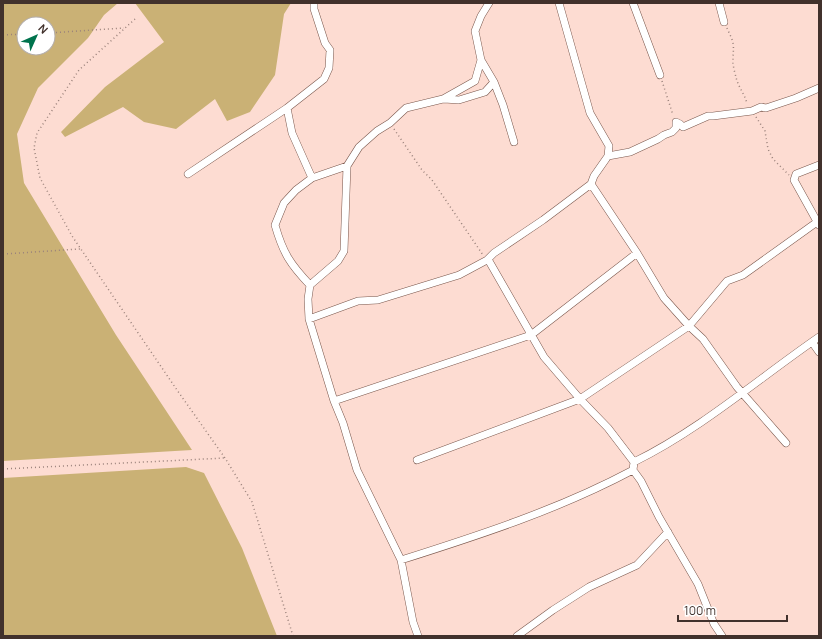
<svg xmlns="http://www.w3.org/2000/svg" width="822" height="639" viewBox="0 0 822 639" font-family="Manrope,sans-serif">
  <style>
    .green { fill: #cab175; fill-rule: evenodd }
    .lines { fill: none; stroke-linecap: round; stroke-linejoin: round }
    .minor-casing { stroke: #7a574c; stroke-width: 8 }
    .path { stroke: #9a827b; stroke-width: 1.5; stroke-dasharray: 1 3; stroke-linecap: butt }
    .minor { stroke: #fff; stroke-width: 7 }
  </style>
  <rect width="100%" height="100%" fill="#fddcd2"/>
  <!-- green -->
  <path class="green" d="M3,3H118L104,15L88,38L38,88L17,134L24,183L116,335L192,450L3,461ZM24,24H48V48H24Z
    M135,3H291L284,14L275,75L250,112L227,121L215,99L176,129L144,122L123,107L65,137L61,132L105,87L164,42Z
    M186,467L204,473L242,548L277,636H3V478Z"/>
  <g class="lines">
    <defs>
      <path id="minor" d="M314,3V9L325,43L330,50L329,68L324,79L287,108L292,133L312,178L347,166
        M559,3L590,113L609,146L608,156L594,176L591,184L543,220L494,253L487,260L489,261L544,357L580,399L608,428L634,462
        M633,3L660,75
        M719,3L724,22
        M481,60L494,82L503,105L514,142
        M444,99L459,100L485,92L494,82
        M608,156L630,152L658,139L664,135L672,132L676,128V122L680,124L683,127L708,116H713L752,111L761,107L766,108L796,98L819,88
        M188,174L287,108
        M591,184L637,253L664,298L689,326L727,281L743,275L817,222
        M819,225L794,180L796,174L819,165
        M310,285C290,264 283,253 275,225L284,203L296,190L312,178
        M309,319L358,301L378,300L459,275L487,260
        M812,342L819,352
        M334,401L531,335L637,253
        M417,460L580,399L689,326L703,339L737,387L786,443
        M633,470L641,481L659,517L698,584L714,624L722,636
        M401,560C480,535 560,509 633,470L634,462C701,429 758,379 819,337
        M418,636L413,622L401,560L357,470L343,423L334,401L309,319L308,299L310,285L338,261L344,251L347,166L359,147L377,131L390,123L406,108L443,99L475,81L481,60L475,31L481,16L489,3
        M517,636L553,610L589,587L637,565L668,532"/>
    </defs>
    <!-- minor casing -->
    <use href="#minor" class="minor-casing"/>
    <!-- path -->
    <path class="path" d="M135,19L79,70L37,133L34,148L40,178L72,236L177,390L225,458L252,502L293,636
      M727,28C729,33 732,38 733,43C734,49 733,53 733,59C732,62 735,74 736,77C738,87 745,94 747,104
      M48,33L124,28
      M3,35L24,34
      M662,81L673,115
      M756,117L765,131L768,149L773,159L789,175
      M394,129L422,170L432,180L483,255
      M3,254L80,249
      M3,469L225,458"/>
    <!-- minor -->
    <use href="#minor" class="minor"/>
  </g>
  <!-- border -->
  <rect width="822" height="639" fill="none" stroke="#41312c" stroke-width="8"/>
  <!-- north arrow -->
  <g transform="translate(36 36) rotate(45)"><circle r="19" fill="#ffffff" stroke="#b3adab"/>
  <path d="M0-3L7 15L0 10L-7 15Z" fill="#00734d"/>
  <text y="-6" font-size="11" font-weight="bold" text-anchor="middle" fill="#41312c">N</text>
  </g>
  <!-- scale -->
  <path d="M678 615v6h109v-6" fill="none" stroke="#41312c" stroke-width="2"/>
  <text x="684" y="615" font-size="12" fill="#41312c" stroke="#ffffff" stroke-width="3" paint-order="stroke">100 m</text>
</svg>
